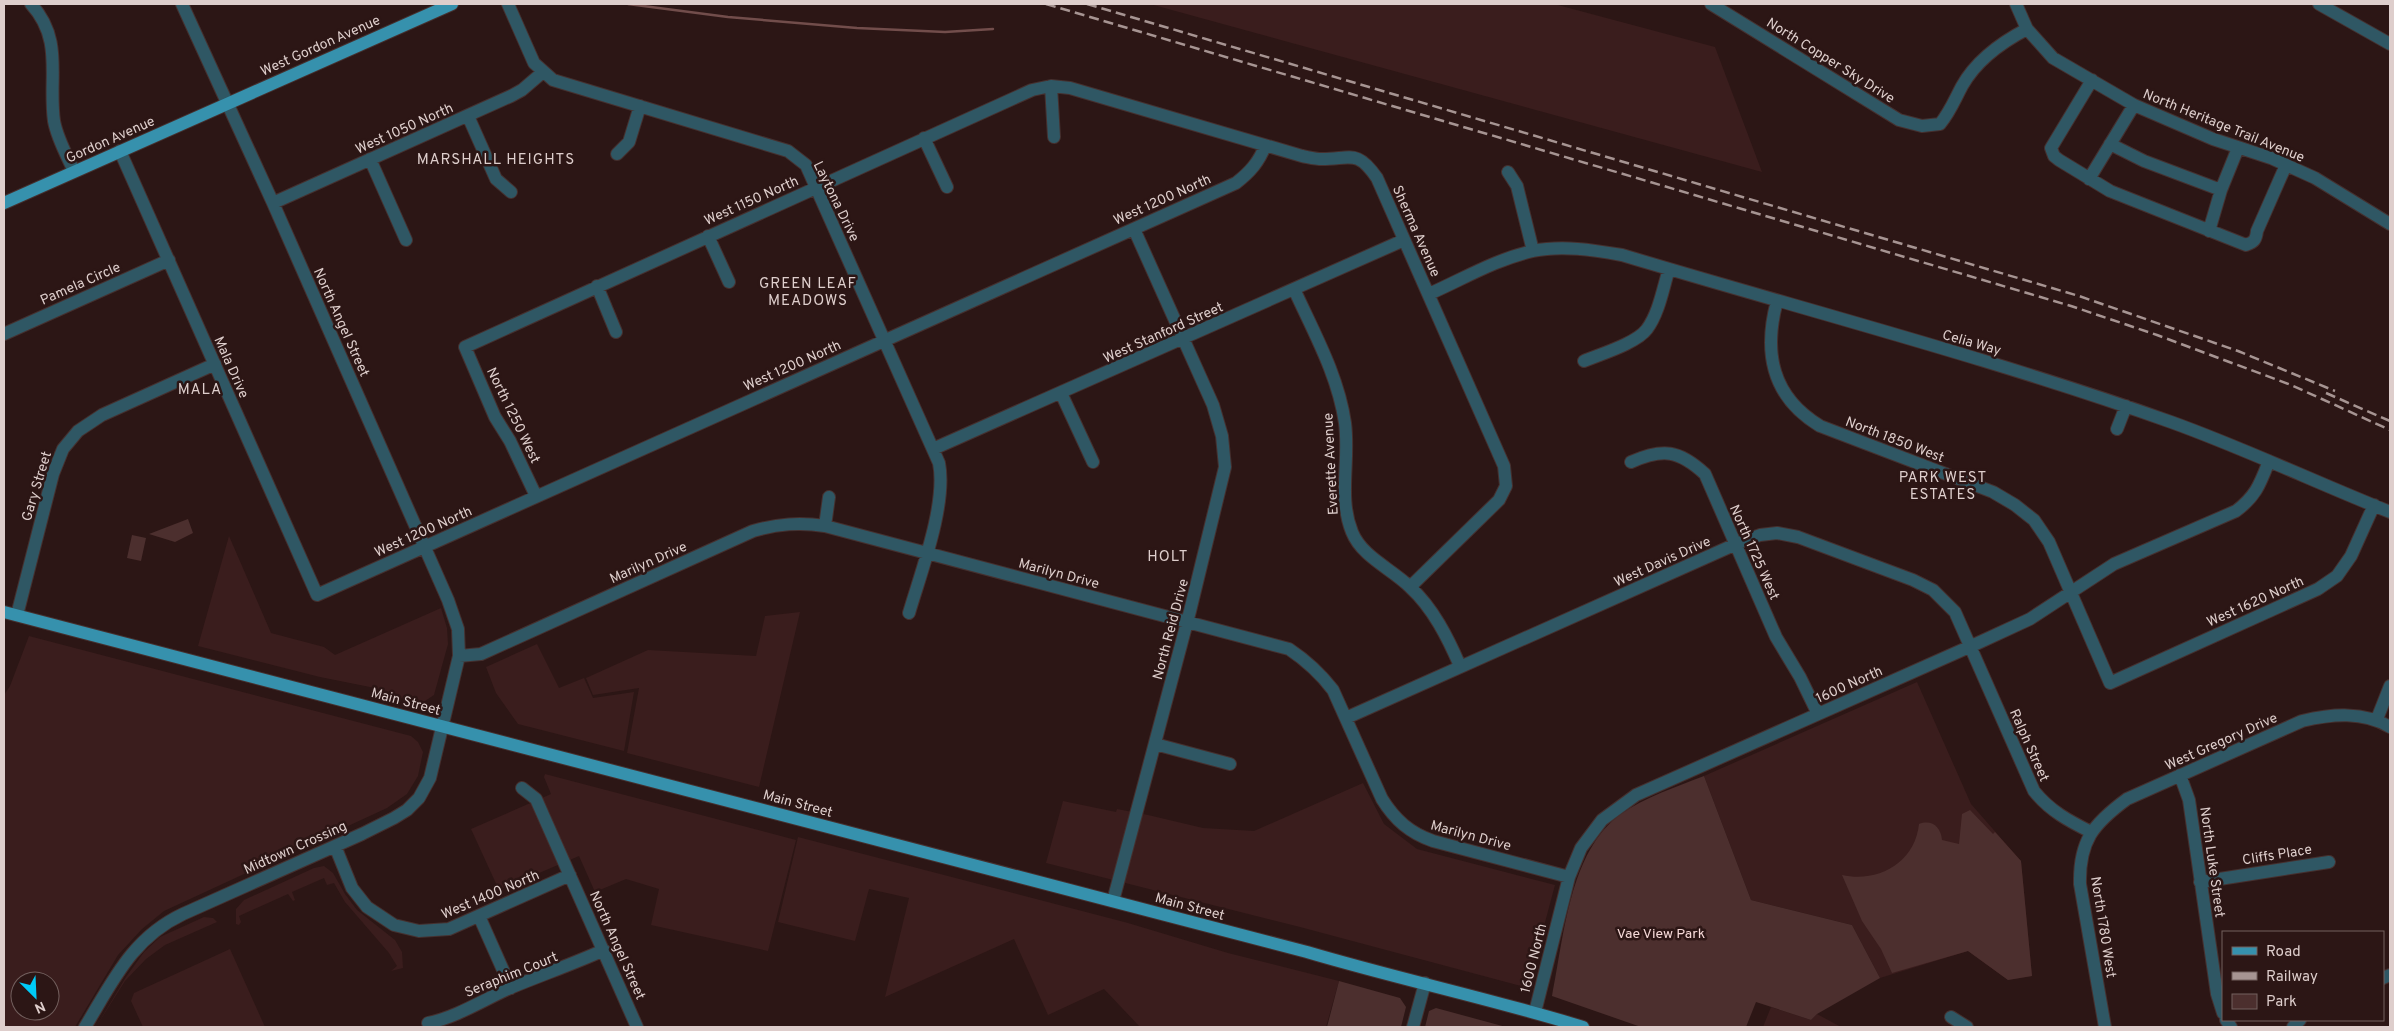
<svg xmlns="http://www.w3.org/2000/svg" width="2394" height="1031" viewBox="0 0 2394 1031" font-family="Overpass,sans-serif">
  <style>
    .built { fill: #3a1d1d; fill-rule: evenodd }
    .green { fill: #4c2f2e }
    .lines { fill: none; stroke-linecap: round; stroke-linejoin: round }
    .stream { stroke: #724d4b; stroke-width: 2.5 }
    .minor-casing { stroke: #45302f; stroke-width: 14 }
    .major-casing { stroke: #45302f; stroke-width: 14 }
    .minor { stroke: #2f5764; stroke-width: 12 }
    .major { stroke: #3691ad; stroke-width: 12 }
    .rail { stroke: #a69492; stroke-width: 2.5; stroke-dasharray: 10 5; stroke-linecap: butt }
    .labels { text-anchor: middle; stroke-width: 5; stroke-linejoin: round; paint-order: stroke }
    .street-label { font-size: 14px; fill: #dececc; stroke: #2c1615 }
    .park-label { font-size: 14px; fill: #f7dad9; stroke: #2c1615 }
    .neighbourhood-label { font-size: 15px; letter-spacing: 1px; fill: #dececc; stroke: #2c1615 }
  </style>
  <rect width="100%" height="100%" fill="#2c1615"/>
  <!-- built -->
  <path class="built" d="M1150,4H1554L1715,47L1762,172Z
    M229,536L271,633L324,647L335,655L441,608L447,628L448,644L434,695L425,701L415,703L370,687L320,677L198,646Z
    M800,612L759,787L627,753L639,688L593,695L586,678L648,650L756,656L765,616Z
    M29,636L411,736L418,742L423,752L418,776L407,794L387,808L164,911L142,929L118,955L75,1027H4V695L10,686ZM20,981H50V1011H20Z
    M537,644L559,688L584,678L593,698L634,692L624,751L518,724L496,693L486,667Z
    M1917,682L1971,804L2021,861L2032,976L2008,980L1968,951L1880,978L1852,925L1751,900L1704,776Z
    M545,774L796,840L768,951L651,925L659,889L626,879L595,892L579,856L499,890L471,829L551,794L544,777Z
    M1363,783L1384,824L1417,849L1555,885L1529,982L1521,986L1300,927L1046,863L1063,801L1116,812L1117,809L1148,815L1203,828L1254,831Z
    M798,837L1128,923L1228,953L1339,981L1326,1027H1140L1104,989L1048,1015L1014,939L885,997L909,898L869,889L855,941L778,922Z
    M324,866L333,873L345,894L357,910L395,940L402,952L403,968L391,971L397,966L389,953L345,902L334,883L327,885L324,878L292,892L295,900L293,901L288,894L239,916L241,922L239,925L236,924V909L244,900L314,868Z
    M204,917L213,918L217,922L165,945L146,959L125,981L96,1027L126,977L144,952L160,937Z
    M230,949L265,1027H143L131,1001L134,993Z
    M1771,1007L1811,1020L1817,1014L1841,1027H1763Z"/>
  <!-- green -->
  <path class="green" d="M188,519L193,533L175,542L149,534Z
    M132,535L146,538L141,561L127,558Z
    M1704,776L1751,900L1852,925L1880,978L1817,1014L1811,1020L1756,1002L1746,1027H1641L1552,996C1564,938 1569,851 1621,814C1645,797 1676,787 1704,776Z
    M1970,810L1993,834L1995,832L2021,861L2032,976L2008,980L1968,951L1892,973L1881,949L1862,921L1842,875C1878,883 1915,863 1919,824C1932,819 1941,827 1942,840L1959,844L1962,814Z
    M1339,981L1400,998L1406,1007L1401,1027H1327Z
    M1436,1008L1506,1027H1425L1429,1011Z"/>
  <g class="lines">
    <!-- stream -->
    <path class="stream" d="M628,4L728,17L857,28L945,32L993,29"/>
    <defs>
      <path id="minor" d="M31,4C64,40 48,78 54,121C57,138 67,156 74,171
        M508,4L534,63L553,80L788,151L806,165L939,463C947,504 921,572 909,613
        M1711,4L1899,120L1922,126L1940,124C1950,112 1955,99 1962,86C1976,61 2002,42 2027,29
        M2016,4L2027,29L2053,58L2134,105L2213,139L2271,158L2315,178L2390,224
        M2319,4L2390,44
        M2092,80L2051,148L2054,156L2059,160L2110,191L2246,245C2254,242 2256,240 2257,231L2286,165
        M1051,86L1054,137
        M468,116L496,179L511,192
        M924,138L947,187
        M2110,144L2144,161L2221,190
        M120,151L317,595L1236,183C1250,172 1259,162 1265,146
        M617,154L629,142L640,106
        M370,159L406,240
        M1508,172L1517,186L1533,251
        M2089,179L2134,105
        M273,203L511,96L522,90L543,72
        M2209,231L2221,190L2238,148
        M708,236L729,282
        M597,286L616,332
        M1294,289C1314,333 1338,375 1345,423C1350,460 1338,498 1352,532C1362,557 1392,569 1410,587C1433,608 1448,638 1460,666
        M1429,294C1463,279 1496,259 1533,251C1562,245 1593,250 1622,255C1805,310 1991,358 2171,422C2246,449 2317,483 2390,512
        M1777,301C1763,353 1772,397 1820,426L1993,492L2015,505L2034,520L2049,542L2110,683L2318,589L2337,576L2351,556L2374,505
        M4,334L169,260
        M1584,361C1601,354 1637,343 1647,329C1659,313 1663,288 1669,269
        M1061,393L1093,462
        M2117,429L2126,406
        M933,449L1404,240
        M1631,462C1663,448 1679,450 1705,474L1776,637L1800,677L1818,714
        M536,496L510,441L495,417L465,347L1032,90L1051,86L1070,88L1302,156C1308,157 1315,159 1322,159C1351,159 1357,149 1377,178L1504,466L1506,486L1499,500L1410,587
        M825,526L829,497
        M17,615L53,474L63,449L78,431L102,415L215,364
        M459,656L481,654L753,531C778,524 799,522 825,526L1289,649C1307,661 1320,673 1333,690L1382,799C1395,820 1410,833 1433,841L1569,877
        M1346,718L1736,544L1760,535L1777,533L1798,537L1913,580L1933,590L1955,612L2034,791C2050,811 2069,821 2091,832
        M2377,719L2390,686
        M1155,744L1230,764
        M2180,775L2189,800L2217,994L2223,1013
        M522,788L536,799L637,1027
        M335,846L352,888L367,907L394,925L419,931L449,929L570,875
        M2200,882L2329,862
        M1113,901L1190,611L1225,467L1222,436L1213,405L1134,229
        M479,916L511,988
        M2383,978L2390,975
        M1535,1012L1569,877L1581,848L1602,820L1636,795L1978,643L2030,619L2114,564L2236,511C2256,496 2260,484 2269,461
        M1951,1017L1967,1027
        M2226,1020L2231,1027
        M428,1023C457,1017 483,1000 510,988C541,975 573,964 604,950
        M85,1027C113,981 132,938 183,914L362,834L394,818L407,810L419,798L430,778L459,656L458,629L448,600L273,203L182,4
        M1413,1027L1425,983
        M2105,1027L2080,884C2079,841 2093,824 2127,799L2302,721C2332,714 2363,711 2390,727
        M2293,1027L2300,1020"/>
      <path id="major" d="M4,203L452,4
        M4,612L1307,952C1398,979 1492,999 1583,1027"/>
    </defs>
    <!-- minor casing -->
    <use href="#minor" class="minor-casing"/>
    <!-- major casing -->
    <use href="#major" class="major-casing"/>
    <!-- minor -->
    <use href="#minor" class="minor"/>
    <!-- major -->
    <use href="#major" class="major"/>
    <!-- rail -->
    <path class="rail" d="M1046,4L2071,306L2157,335L2291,385L2390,430
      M1087,4L2079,296L2238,351L2335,391
      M2326,393L2390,421"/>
  </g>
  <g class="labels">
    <!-- street labels -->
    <g class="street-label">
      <text transform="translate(320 45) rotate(-24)" y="5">West Gordon Avenue</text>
      <text transform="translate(1831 60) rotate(32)" y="5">North Copper Sky Drive</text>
      <text transform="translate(2224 125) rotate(22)" y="5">North Heritage Trail Avenue</text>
      <text transform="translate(404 128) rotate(-24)" y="5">West 1050 North</text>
      <text transform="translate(110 139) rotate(-24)" y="5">Gordon Avenue</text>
      <text transform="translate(1162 199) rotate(-24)" y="5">West 1200 North</text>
      <text transform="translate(751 200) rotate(-24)" y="5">West 1150 North</text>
      <text transform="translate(837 201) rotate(64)" y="5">Laytona Drive</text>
      <text transform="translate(1417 231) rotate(66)" y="5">Sherma Avenue</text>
      <text transform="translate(80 283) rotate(-24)" y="5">Pamela Circle</text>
      <text transform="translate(342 322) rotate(66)" y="5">North Angel Street</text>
      <text transform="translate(1163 332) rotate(-24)" y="5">West Stanford Street</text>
      <text transform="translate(1972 342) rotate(16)" y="5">Celia Way</text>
      <text transform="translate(792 365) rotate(-24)" y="5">West 1200 North</text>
      <text transform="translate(232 367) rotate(66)" y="5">Mala Drive</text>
      <text transform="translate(514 415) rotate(64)" y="5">North 1250 West</text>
      <text transform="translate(1895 439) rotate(21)" y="5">North 1850 West</text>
      <text transform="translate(1330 464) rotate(-93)" y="5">Everette Avenue</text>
      <text transform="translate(36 486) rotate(-73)" y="5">Gary Street</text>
      <text transform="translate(423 531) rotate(-24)" y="5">West 1200 North</text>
      <text transform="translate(1755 552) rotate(66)" y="5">North 1725 West</text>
      <text transform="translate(1662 561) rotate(-24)" y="5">West Davis Drive</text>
      <text transform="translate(648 562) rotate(-24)" y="5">Marilyn Drive</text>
      <text transform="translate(1059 573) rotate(15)" y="5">Marilyn Drive</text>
      <text transform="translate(2255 601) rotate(-24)" y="5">West 1620 North</text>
      <text transform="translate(1170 629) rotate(-75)" y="5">North Reid Drive</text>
      <text transform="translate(1849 684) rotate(-24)" y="5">1600 North</text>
      <text transform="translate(406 701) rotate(15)" y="5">Main Street</text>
      <text transform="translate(2221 741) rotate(-24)" y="5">West Gregory Drive</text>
      <text transform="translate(2030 745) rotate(66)" y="5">Ralph Street</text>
      <text transform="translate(798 803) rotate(15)" y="5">Main Street</text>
      <text transform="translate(1471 835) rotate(15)" y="5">Marilyn Drive</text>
      <text transform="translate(295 847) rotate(-24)" y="5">Midtown Crossing</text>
      <text transform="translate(2277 854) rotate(-9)" y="5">Cliffs Place</text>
      <text transform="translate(2213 862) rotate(82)" y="5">North Luke Street</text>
      <text transform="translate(490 894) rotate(-23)" y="5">West 1400 North</text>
      <text transform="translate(1190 906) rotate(15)" y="5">Main Street</text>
      <text transform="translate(2104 927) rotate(81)" y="5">North 1780 West</text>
      <text transform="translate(618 945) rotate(66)" y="5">North Angel Street</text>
      <text transform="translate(1533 958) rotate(-76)" y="5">1600 North</text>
      <text transform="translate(511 974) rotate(-22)" y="5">Seraphim Court</text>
    </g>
    <!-- park labels -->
    <g class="park-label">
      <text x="1661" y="938">Vae View Park</text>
    </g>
    <!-- neighbourhood labels -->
    <g class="neighbourhood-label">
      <text x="496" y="164">MARSHALL HEIGHTS</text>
      <text x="808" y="288">GREEN LEAF<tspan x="808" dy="17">MEADOWS</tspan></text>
      <text x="200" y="394">MALA</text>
      <text x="1943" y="482">PARK WEST<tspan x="1943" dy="17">ESTATES</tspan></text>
      <text x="1168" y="561">HOLT</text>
    </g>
  </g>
  <!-- border -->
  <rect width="2394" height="1031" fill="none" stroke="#dececc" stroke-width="10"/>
  <!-- legend -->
  <rect x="2222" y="931" width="162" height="90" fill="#2c1615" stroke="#73605e"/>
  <rect x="2232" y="947" width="25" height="8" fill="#3691ad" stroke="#73605e"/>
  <text x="2266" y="956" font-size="15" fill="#dececc">Road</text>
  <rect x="2232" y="972" width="25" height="8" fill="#a69492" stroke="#73605e"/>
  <text x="2266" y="981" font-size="15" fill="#dececc">Railway</text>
  <rect x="2232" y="994" width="25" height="15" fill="#4c2f2e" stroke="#73605e"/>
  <text x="2266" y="1006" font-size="15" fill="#dececc">Park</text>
  <!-- north arrow -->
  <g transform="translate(35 996) rotate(156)"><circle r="24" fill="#2c1615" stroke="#73605e"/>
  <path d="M0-4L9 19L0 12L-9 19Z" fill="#00cbf8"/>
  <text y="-8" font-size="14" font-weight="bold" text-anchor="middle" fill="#dececc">N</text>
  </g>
</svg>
